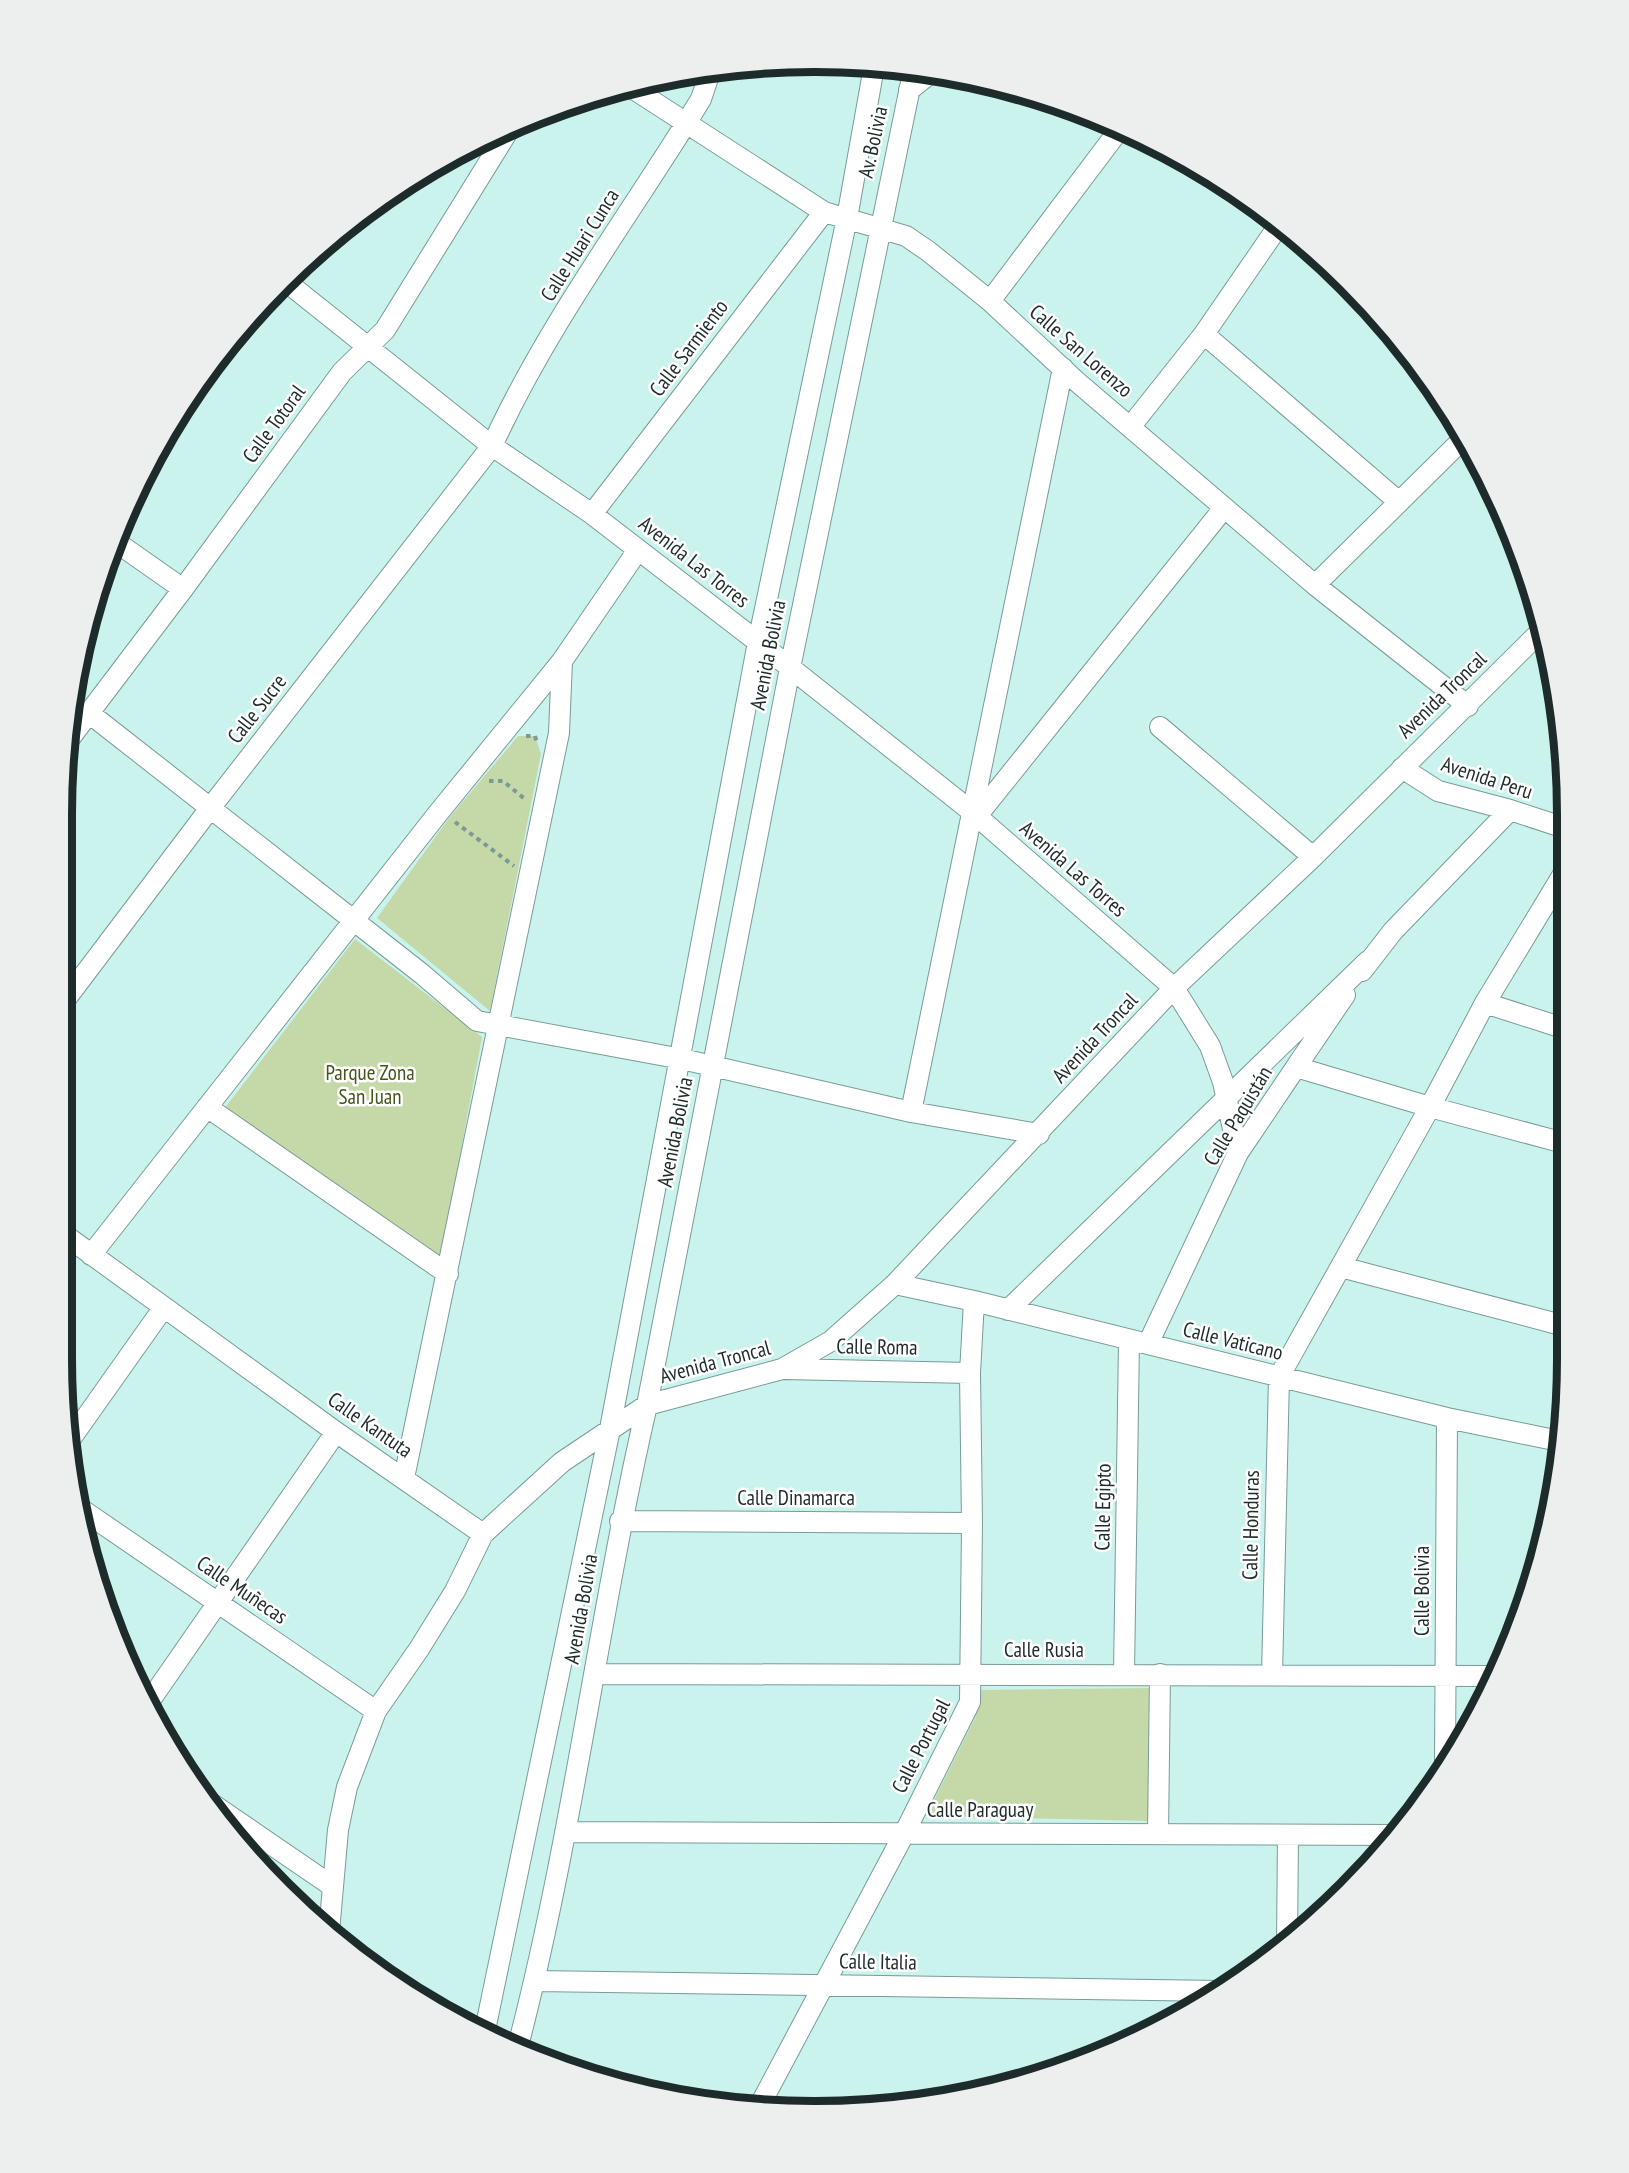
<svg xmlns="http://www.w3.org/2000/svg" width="1629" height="2173" viewBox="0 0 1629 2173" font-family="'PT Sans Narrow',sans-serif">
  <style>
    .green { fill: #c5d8a7 }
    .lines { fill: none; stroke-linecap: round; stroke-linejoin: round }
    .minor-casing { stroke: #779c98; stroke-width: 22 }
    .path { stroke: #7c9995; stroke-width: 4; stroke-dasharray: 4.5 4.5; stroke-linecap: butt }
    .minor { stroke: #fff; stroke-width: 20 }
    .labels { text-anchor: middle; stroke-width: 5; stroke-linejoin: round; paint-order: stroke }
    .street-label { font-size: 21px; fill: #1d2c2a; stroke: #fff }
    .park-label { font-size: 21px; fill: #43561c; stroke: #fff }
    .rim { fill: none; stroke: #1d2c2a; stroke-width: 8 }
  </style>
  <rect width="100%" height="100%" fill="#cbf3ee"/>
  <!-- green -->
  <path class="green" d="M518,736H535L541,754L490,1011L377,918L449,818Z
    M355,939L482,1037L441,1257L224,1109Z
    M1153,1688L1151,1821L926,1816L975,1718L981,1690Z"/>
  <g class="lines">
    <defs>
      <path id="minor" d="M629,86L824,212L906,236L928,251L990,301L1076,381L1315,585L1468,706
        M909,90L932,72
        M284,280L492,446L592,514L758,642L971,811L1174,988L1210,1046L1223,1082L1238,1153
        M990,301L1119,130
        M1204,334L1399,502
        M1131,426L1204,334L1279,225
        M592,514L824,212
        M116,542L183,589
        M1315,585L1461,441
        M89,713L422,974L477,1021L682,1059L911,1112L1039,1134
        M1160,727L1313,857
        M67,742L183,589L342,372L385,330L510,128
        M1402,768L1438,791L1510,810L1562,827
        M976,817L1224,508
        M1362,971L1393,931L1510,810
        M1485,1003L1563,1028
        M62,1004L211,807L492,446C548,323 631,214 701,99L710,72
        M1296,1067L1345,995
        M207,1107L448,1274
        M911,1112L1063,368
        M62,1233L336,1432L483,1534L562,1462L647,1405L782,1369L831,1341L895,1284L1174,988L1313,857L1539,633
        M91,1255L439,812L562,661L638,550
        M1341,1267L1565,1326
        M895,1284L974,1301L1447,1418L1559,1441
        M1008,1310L1368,961
        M1148,1344L1238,1153L1296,1067L1430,1107L1564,1143
        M784,1369L970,1373
        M72,1437L164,1307
        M404,1478L559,733L562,661
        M81,1509L376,1711
        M620,1521L972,1523
        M594,1674L1494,1676
        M1124,1674L1129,1340
        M1272,1675L1279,1377L1430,1107L1485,1003L1562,876
        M149,1702L336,1432
        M1445,1765L1447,1418
        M205,1799L332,1886
        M565,1832L1395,1835
        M1158,1834L1160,1674
        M329,1932L338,1830L347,1787L376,1711L419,1649L455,1591L483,1534
        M1287,1943L1288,1835
        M535,1981L1220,1991
        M484,2035L610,1429L758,642L847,218L874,67
        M518,2046C573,1835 598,1618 647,1405L790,668L914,68
        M761,2103L904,1834L970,1702L972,1523L970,1373L974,1301"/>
    </defs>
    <!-- minor casing -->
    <use href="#minor" class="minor-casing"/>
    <!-- path -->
    <path class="path" d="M526,736H535L537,743
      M489,781H503L526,800
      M455,822L514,866"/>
    <!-- minor -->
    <use href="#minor" class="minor"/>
  </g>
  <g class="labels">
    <!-- street labels -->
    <g class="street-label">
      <text transform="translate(873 142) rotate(-78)" y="7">Av. Bolivia</text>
      <text transform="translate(580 245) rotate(-58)" y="7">Calle Huari Cunca</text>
      <text transform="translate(689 348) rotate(-53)" y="7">Calle Sarmiento</text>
      <text transform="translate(1081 351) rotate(41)" y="7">Calle San Lorenzo</text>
      <text transform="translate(274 424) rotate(-54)" y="7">Calle Totoral</text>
      <text transform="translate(694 562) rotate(38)" y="7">Avenida Las Torres</text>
      <text transform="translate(768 655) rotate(-79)" y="7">Avenida Bolivia</text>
      <text transform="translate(1442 695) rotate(-44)" y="7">Avenida Troncal</text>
      <text transform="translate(257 709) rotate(-52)" y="7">Calle Sucre</text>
      <text transform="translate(1487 778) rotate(18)" y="7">Avenida Peru</text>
      <text transform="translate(1073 869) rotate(41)" y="7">Avenida Las Torres</text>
      <text transform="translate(1095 1038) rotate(-47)" y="7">Avenida Troncal</text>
      <text transform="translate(1238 1116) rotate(-59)" y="7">Calle Paquistán</text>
      <text transform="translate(675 1132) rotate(-79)" y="7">Avenida Bolivia</text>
      <text transform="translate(1233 1341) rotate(14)" y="7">Calle Vaticano</text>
      <text transform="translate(877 1347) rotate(1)" y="7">Calle Roma</text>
      <text transform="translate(715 1362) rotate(-15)" y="7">Avenida Troncal</text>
      <text transform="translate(370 1425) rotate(35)" y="7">Calle Kantuta</text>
      <text x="796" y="1505">Calle Dinamarca</text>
      <text transform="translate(1103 1507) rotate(-89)" y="7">Calle Egipto</text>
      <text transform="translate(1251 1525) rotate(-89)" y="7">Calle Honduras</text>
      <text transform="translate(242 1590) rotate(34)" y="7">Calle Muñecas</text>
      <text transform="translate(1422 1591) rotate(-90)" y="7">Calle Bolivia</text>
      <text transform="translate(581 1609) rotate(-80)" y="7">Avenida Bolivia</text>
      <text x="1044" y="1657">Calle Rusia</text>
      <text transform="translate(921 1746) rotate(-63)" y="7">Calle Portugal</text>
      <text x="980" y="1817">Calle Paraguay</text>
      <text transform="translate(878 1962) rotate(1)" y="7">Calle Italia</text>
    </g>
    <!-- park labels -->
    <g class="park-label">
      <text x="370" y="1080">Parque Zona<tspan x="370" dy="24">San Juan</tspan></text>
    </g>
  </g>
  <!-- crop -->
  <path d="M0 0H1629V2173H0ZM814 72H815A742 742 0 0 1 1557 814V1359A742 742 0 0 1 815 2101H814A742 742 0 0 1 72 1359V814A742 742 0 0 1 814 72Z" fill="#edeeee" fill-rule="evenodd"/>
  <path class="rim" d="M814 72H815A742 742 0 0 1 1557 814V1359A742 742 0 0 1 815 2101H814A742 742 0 0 1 72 1359V814A742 742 0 0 1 814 72Z"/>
</svg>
